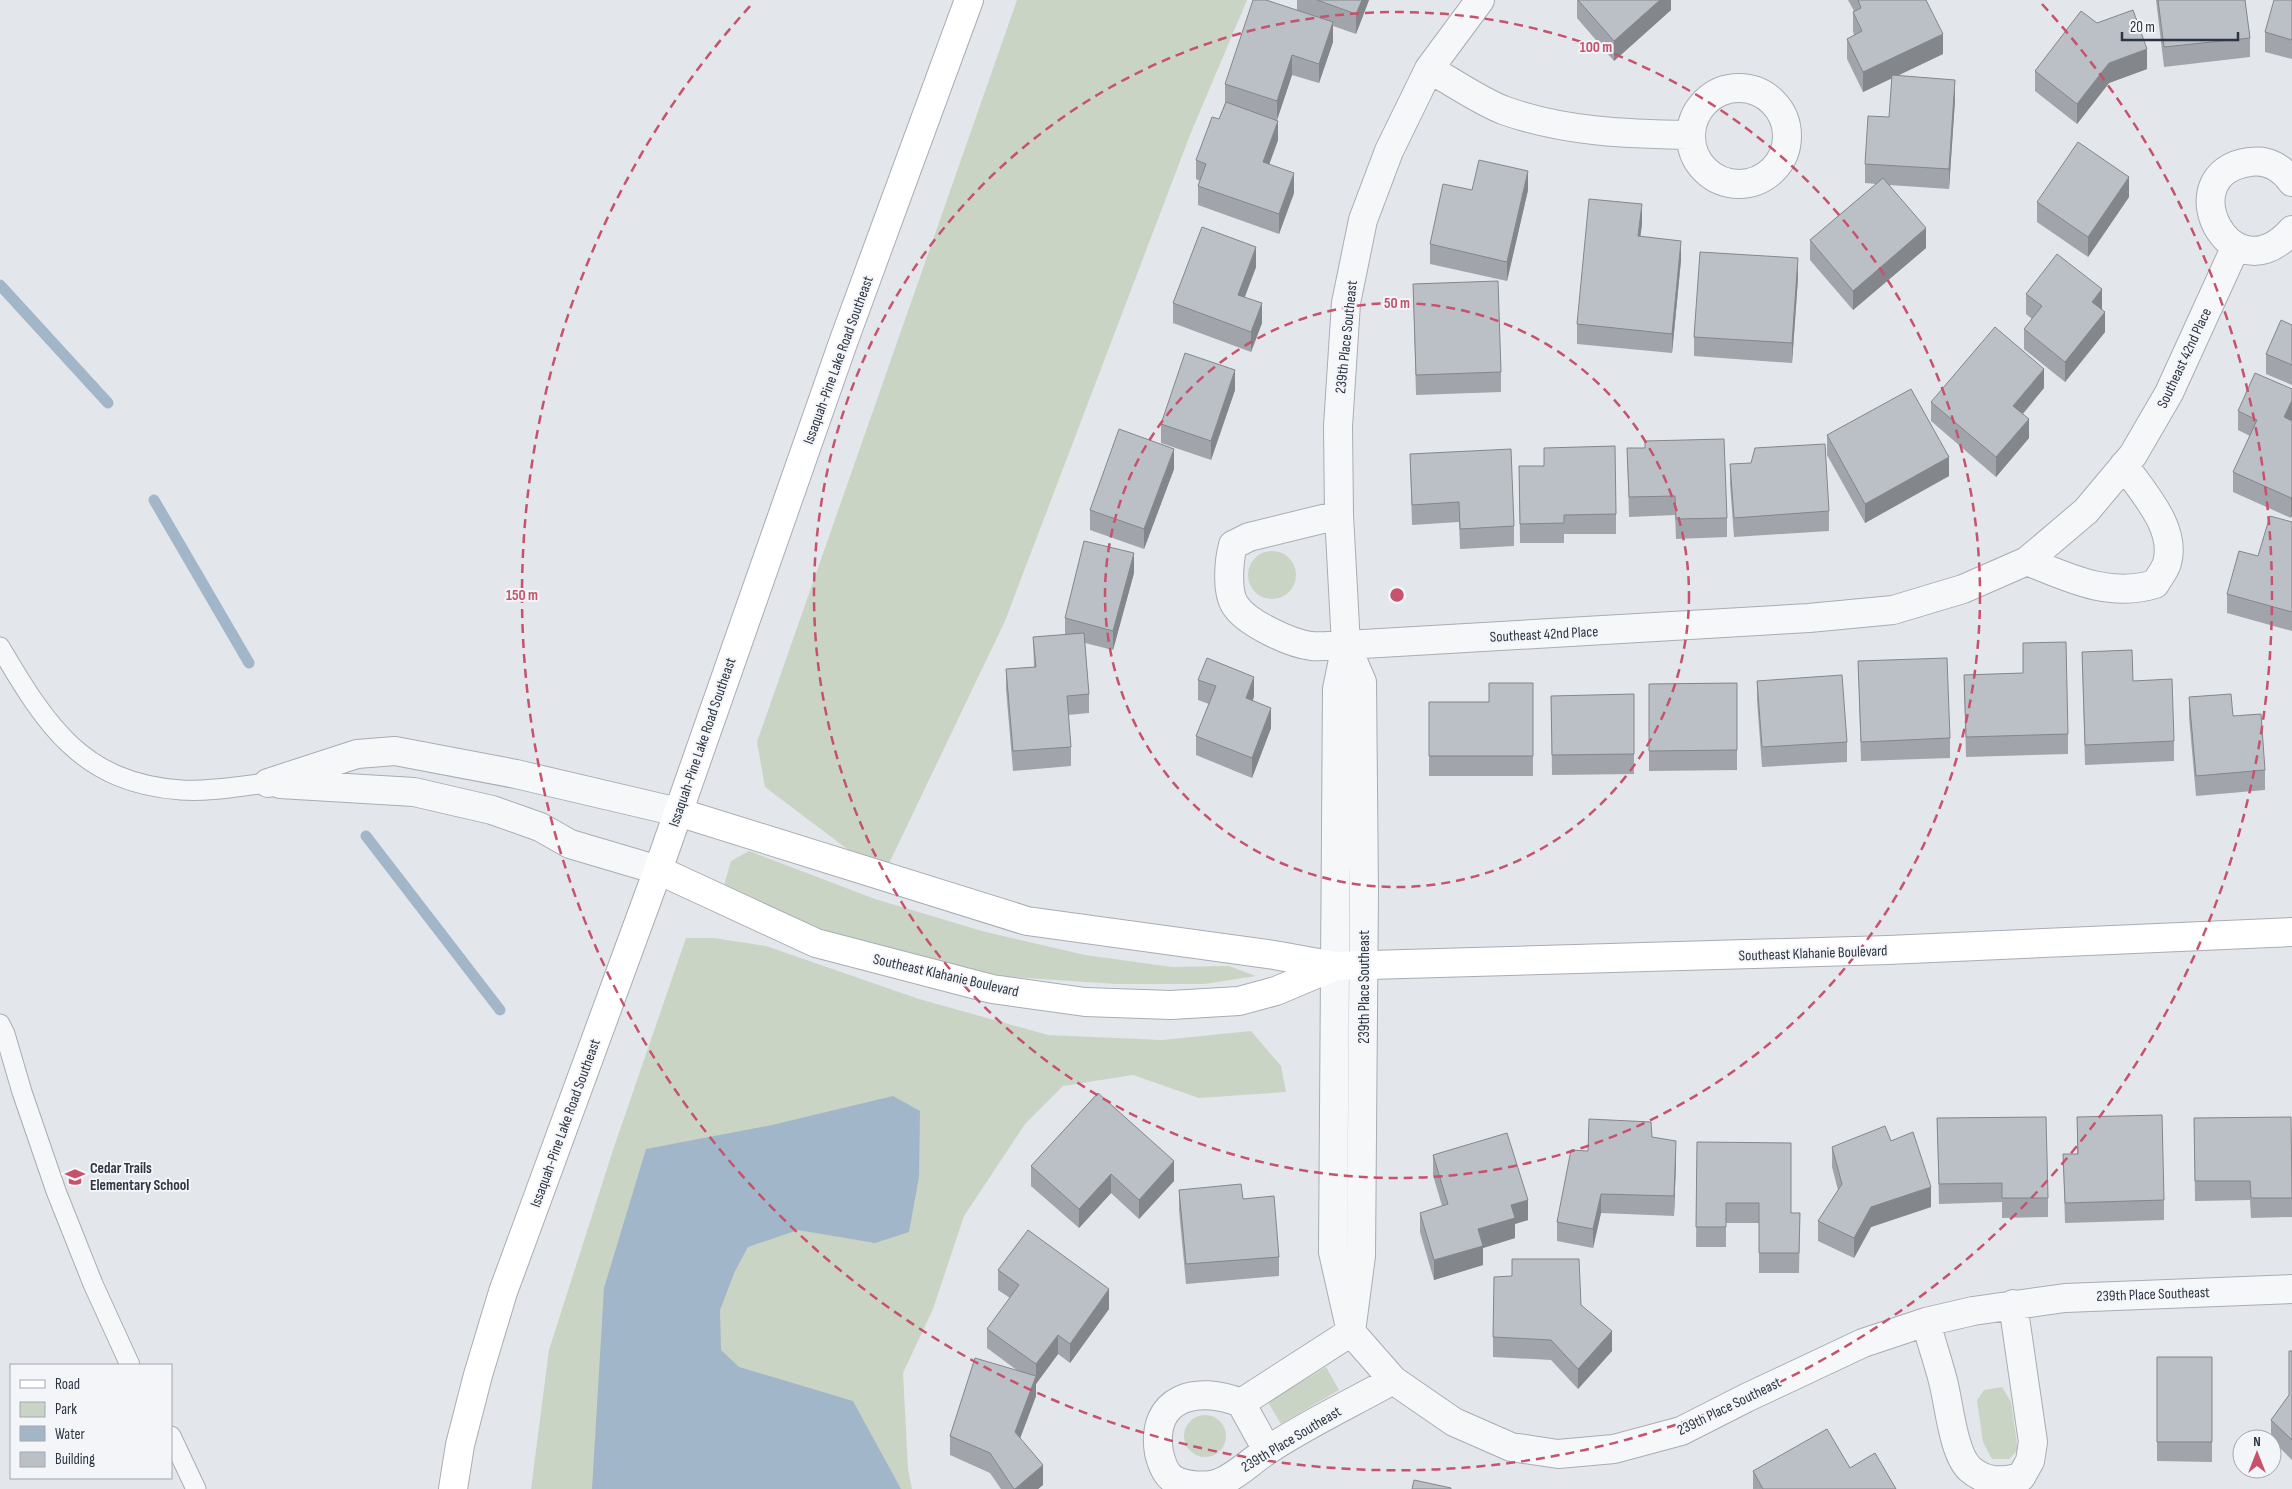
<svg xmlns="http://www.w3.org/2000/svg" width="2292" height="1489" viewBox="0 0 2292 1489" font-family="'Sofia Sans Condensed',sans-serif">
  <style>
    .green { fill: #cad4c5 }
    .water { fill: #a1b6c8 }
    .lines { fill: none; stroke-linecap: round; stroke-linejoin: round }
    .stream { stroke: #a1b6c8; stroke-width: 11 }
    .lane-casing { stroke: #a8adb4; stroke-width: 21 }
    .street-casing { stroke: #a8adb4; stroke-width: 30 }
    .secondary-casing { stroke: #a8adb4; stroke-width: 30 }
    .lane { stroke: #f6f7f9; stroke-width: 19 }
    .street { stroke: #f6f7f9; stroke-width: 28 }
    .secondary { stroke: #fff; stroke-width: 28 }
    .wall { fill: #a1a5ab }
    .shaded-wall { fill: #83868b }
    .building { fill: #bbc0c7; stroke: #83868b }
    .ring { fill: none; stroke: #c6526c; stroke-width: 2.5; stroke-dasharray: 9 6 }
    .labels { text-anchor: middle; stroke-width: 4; stroke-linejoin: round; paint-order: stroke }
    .street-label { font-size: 15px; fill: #2c3541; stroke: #f3f5f8 }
    .poi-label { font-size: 15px; font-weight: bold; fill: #2c3541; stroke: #f3f5f8; text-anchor: start }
    .centre { fill: #c6526c; stroke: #f3f5f8; stroke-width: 2.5 }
    .ring-label { font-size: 15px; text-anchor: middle; font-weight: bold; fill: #c6526c; stroke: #f3f5f8; stroke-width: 4; stroke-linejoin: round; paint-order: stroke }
  </style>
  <rect width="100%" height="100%" fill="#e3e6ea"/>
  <!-- green -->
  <path class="green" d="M1017,0H1247L1190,135L1005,621L883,876L765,787L757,742Z
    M1248 575a24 24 0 1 1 48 0a24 24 0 1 1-48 0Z
    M749,851L875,899L982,931L1085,955L1172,967L1229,966L1256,976L1204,984H1116L997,976L805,933L723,889L731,861Z
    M686,938H714L766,946L919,999L1048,1035L1162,1040L1251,1031L1281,1066L1286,1092L1199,1098L1133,1075L1063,1086L1025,1124L964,1216L933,1309L903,1373L908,1469L912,1489H531L549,1350L613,1150Z
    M1326,1367L1339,1390L1281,1424L1268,1402Z
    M2002,1387L2011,1402L2018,1450L2009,1459H1992L1983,1442L1977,1400L1984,1390Z
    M1184 1436a21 21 0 1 1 42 0a21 21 0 1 1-42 0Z"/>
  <!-- water -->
  <path class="water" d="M893,1096L920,1111L919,1177L909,1232L875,1243L798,1230L748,1247L735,1271L720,1310L721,1350L739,1367L853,1401L901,1489H592L604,1288L646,1149L772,1125Z"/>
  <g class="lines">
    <!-- stream -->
    <path class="stream" d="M0,285L108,403
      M154,500L249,663
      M366,836L500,1010"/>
    <defs>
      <path id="lane" d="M0,647C46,725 82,783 181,790C210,792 240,786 268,783
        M0,1024L5,1034L22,1092L56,1191L93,1284L130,1365
        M171,1436L196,1489"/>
      <path id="street" d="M1480,0L1429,69L1389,151L1363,220L1346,303L1338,426L1339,515L1346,645L1337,689L1333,1252L1351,1332L1393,1380L1454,1422L1511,1447L1558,1454L1614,1449L1681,1431L1746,1398L1863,1343L1926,1322L1973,1311L2065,1298L2292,1289
        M1429,69C1453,82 1478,100 1503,110C1564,132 1627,134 1691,135
        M1691 136a48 48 0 1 1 96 0a48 48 0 1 1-96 0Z
        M2292,182C2282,168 2268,159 2250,162C2168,172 2230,300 2292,230
        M1339,515L1249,537L1233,545C1229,560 1226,591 1235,605C1246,623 1290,643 1311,646C1322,647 1335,645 1346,645L1809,618L1893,610L1963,589L2027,561L2086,511L2133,455L2169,393L2236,246
        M2027,561C2069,578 2109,598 2155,584C2159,577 2165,570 2167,563C2177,528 2143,493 2124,465
        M1346,645L1362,682L1364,892L1361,1256L1351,1332L1241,1403C1197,1385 1150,1397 1159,1453C1161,1461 1165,1474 1173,1479C1184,1486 1209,1488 1221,1482C1238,1475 1252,1460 1268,1450C1307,1424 1352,1403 1393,1380
        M268,783L357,754L395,751L516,774L678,812
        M280,784L414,792L492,810L540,827L570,844L658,870
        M1926,1322C1931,1342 1938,1361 1943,1381C1949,1403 1953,1454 1970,1469C1986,1483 2002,1482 2021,1477L2030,1461L2033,1442L2013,1304
        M1241,1403L1267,1450"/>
      <path id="secondary" d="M678,812L1027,921L1274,955L1335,966L1888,950L2292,932
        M658,870L816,943L992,989L1085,1002L1171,1005L1239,1001L1276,991L1335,966
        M453,1489L460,1445L478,1375L503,1292L658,870L844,340L969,0"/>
    </defs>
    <!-- lane casing -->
    <use href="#lane" class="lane-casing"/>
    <!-- street casing -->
    <use href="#street" class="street-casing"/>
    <!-- secondary casing -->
    <use href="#secondary" class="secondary-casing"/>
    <!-- lane -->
    <use href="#lane" class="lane"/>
    <!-- street -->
    <use href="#street" class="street"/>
    <!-- secondary -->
    <use href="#secondary" class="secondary"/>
  </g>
  <!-- wall -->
  <path class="wall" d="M1297,0H1369L1356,34L1333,26V42L1319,83L1292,75L1277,120L1278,140L1269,164L1294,193L1279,234L1198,205V186L1200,181L1196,179V160L1219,119L1225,103V84L1297,10Z
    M1577,0H1671V10L1614,61L1577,18Z
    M1848,0H1926L1943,54L1897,76L1955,100L1949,189L1889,185L1926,248L1853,310L1810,260V240L1876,184L1865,183V164L1889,117L1892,78L1863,92L1847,59V39L1854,35L1853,31V12L1854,11Z
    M2156,0H2245L2250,38V57L2164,67Z
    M2292,0V59L2265,52V32Z
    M2147,69L2109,83L2077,124L2035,91V71Z
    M1472,190H1528L1507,281L1430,264V244Z
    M2129,197L2088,257L2037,222V202Z
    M1642,224L1640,236L1681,260L1672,353L1577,344V324Z
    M1256,267L1245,297L1262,323L1251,352L1173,323V303Z
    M1798,278L1792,363L1694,356V337Z
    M1413,284L1501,372V392L1416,395Z
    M2026,294L2102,309L2105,332L2065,382L2024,349V329L2032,319L2026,314Z
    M2292,325V385L2266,374V354Z
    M2044,388L2023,414L2029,438L1996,477L1931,421V402Z
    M1235,390L1211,460L1161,443V424Z
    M2238,411L2292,421L2291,518L2233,492V472L2250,436L2238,430Z
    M1827,435L1949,476L1865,523L1827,455Z
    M1544,448L1616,514V534H1564V543H1520L1519,466H1544Z
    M1627,448L1727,518V537L1676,539L1675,515L1629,517Z
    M1410,454L1514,526V546L1460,549L1459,522L1412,525Z
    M1730,464L1829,511V531L1734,537L1730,484Z
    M1174,469L1144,549L1090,530V510Z
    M2292,522V631L2227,613V594Z
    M1134,573L1113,650L1085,643L1089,694V713L1068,715L1071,747V766L1013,771L1006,689V669L1034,667L1033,637L1065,635V618Z
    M2023,643L2068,734V754L1966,757L1964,675L2023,673Z
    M2082,652L2133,681L2174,741V761L2085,765Z
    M1858,661L1950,738V758L1861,761Z
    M1198,680L1254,696L1253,701L1271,728L1252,778L1196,755V736L1209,704L1198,700Z
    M1757,681L1847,742V762L1762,767L1757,700Z
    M1533,683V776H1429V702H1489Z
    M1737,683V770L1649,771V684Z
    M1551,696L1634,754V774L1552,775Z
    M2189,697L2233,716L2265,770V790L2196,796L2189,717Z
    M1098,1093L1174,1181L1139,1219L1111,1193L1079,1228L1031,1186V1166Z
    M2077,1117L2164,1200V1220L2065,1223L2063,1154H2077Z
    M1937,1118L2048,1198V1217L2002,1218V1202L1939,1204Z
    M2194,1118L2292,1188V1217L2251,1218L2250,1200L2195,1201Z
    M1652,1137L1676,1161L1674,1216L1601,1213L1593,1248L1557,1241V1222L1588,1151Z
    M1891,1141L1931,1207L1871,1227L1854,1258L1818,1241V1221L1838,1190L1832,1167V1147Z
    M1697,1142L1791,1213H1800L1799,1273H1759V1223H1726V1247H1696Z
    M1433,1155L1528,1220L1515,1224V1238L1483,1248V1265L1434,1280L1420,1232V1213L1442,1206L1433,1175Z
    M1179,1190L1279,1257V1276L1186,1284L1179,1210Z
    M998,1270L1109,1309L1070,1363L1058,1354L1036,1384V1383V1396L1020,1438L1043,1485L1038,1489H1001L990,1473L950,1455V1436L1018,1371L987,1348V1329L1010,1298L998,1290Z
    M1512,1276L1581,1305L1612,1351L1578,1389L1551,1360L1493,1357V1337Z
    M2292,1351V1460L2272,1440V1439H2271V1420L2289,1395Z
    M2157,1357H2212V1462L2157,1461Z
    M1850,1468L1896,1489H1753V1471Z"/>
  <!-- shaded-wall -->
  <path class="shaded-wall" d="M1362,0H1369L1356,34V14Z
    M1660,0H1671V10L1614,61V41Z
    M1333,22V42L1319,83V64Z
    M1943,34V54L1863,92V72Z
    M2147,49V69L2109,83L2077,124V104L2109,63Z
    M1292,55V75L1277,120V101Z
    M1955,80V100L1949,189V169Z
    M1278,121V140L1263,182V162Z
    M1528,171V190L1507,281V262Z
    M1294,173V193L1279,234V214Z
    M2129,177V197L2088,257V237Z
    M1642,204V224L1638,256V236Z
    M1926,228V248L1853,310V291Z
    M1681,241V260L1672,353V334Z
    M1256,247V267L1238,314V295Z
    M1798,258V278L1792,363V343Z
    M2102,289V309L2092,321V302Z
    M1262,303V323L1251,352V332Z
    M2105,312V332L2065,382V362Z
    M2044,369V388L2013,425V406Z
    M1235,370V390L1211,460V441Z
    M2292,400V420L2284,437V417Z
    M2029,419V438L1996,477V457Z
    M1174,449V469L1144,549V529Z
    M1949,457V476L1865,523V504Z
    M2292,496V516L2291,518V498Z
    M1134,553V573L1113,650V631Z
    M1254,677V696L1246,718V698Z
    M1271,708V728L1252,778V758Z
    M1676,1141V1161L1674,1216V1196Z
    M1174,1161V1181L1139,1219V1200Z
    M1111,1174V1193L1079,1228V1209Z
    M1931,1187V1207L1871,1227L1854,1258V1238L1871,1207Z
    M1601,1194V1213L1593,1248V1229Z
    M1528,1200V1220L1515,1224V1238L1483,1248V1265L1434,1280V1260L1511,1205Z
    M1109,1289V1309L1070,1363V1344Z
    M1612,1331V1351L1578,1389V1369Z
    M1058,1335V1354L1036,1384V1364Z
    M1036,1376V1396L1015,1452V1432Z
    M1043,1465V1485L1038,1489H1015Z"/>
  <!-- building -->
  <path class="building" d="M1253,0H1266L1333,22L1319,64L1292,55L1277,101L1225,84Z
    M1317,0H1362L1356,14Z
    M1578,0H1660L1614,41Z
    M1858,0H1926L1943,34L1863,72L1847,39L1862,31L1853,12L1861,8Z
    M2158,0H2245L2250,38L2164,47Z
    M2274,0H2292V40L2265,32Z
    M2133,10L2147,49L2109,63L2077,104L2035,71L2081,11L2097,23Z
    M1892,75L1955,80L1949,169L1865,164L1868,116L1889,117Z
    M1226,102L1278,121L1263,162L1294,173L1279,214L1198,186L1206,164L1196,160L1212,117L1219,119Z
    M2078,142L2129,177L2088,237L2037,202Z
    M1479,160L1528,171L1507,262L1430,244L1443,184L1472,190Z
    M1883,178L1926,228L1853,291L1810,240Z
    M1589,199L1642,204L1638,236L1681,241L1672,334L1577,324Z
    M1202,227L1256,247L1238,295L1262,303L1251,332L1173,303Z
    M1700,252L1798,258L1792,343L1694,337Z
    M2057,254L2102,289L2092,302L2105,312L2065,362L2024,329L2042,306L2026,294Z
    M1498,281L1501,372L1416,375L1413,284Z
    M2281,320L2292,325V365L2266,354Z
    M1995,327L2044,369L2013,406L2029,419L1996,457L1931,402Z
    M1185,353L1235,370L1211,441L1161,424Z
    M2255,373L2292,389V400L2284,417L2292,421V496L2291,498L2233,472L2257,420L2238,411Z
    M1911,389L1949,457L1865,504L1827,435Z
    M1119,429L1174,449L1144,529L1090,510Z
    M1724,439L1727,518L1676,519L1675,496L1629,497L1627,448H1645V441Z
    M1825,444L1829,511L1734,518L1730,464L1751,463L1755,448Z
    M1615,446L1616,514L1564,515V523L1520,524L1519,466H1544V448Z
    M1511,449L1514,526L1460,529L1459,502L1412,505L1410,454Z
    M2270,516L2292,522V612L2227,594L2239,551L2258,556Z
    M1084,541L1134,553L1113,631L1065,618Z
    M1084,633L1089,694L1067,696L1071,747L1013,751L1006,669L1036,667L1033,637Z
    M2066,642L2068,734L1966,737L1964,675L2023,673V643Z
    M2132,650L2133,681L2172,679L2174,741L2085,745L2082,652Z
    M1207,658L1254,677L1246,698L1271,708L1252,758L1196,736L1216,686L1198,680Z
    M1947,658L1950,738L1861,742L1858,661Z
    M1842,675L1847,742L1762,747L1757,681Z
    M1489,683H1533V756H1429V702H1489Z
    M1737,683V750L1649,751V684Z
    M1634,694V754L1552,755L1551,696Z
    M2231,694L2233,716L2261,714L2265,770L2196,776L2189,697Z
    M1098,1093L1174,1161L1139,1200L1111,1174L1079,1209L1031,1166Z
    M2162,1115L2164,1200L2065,1203L2063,1154H2078L2077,1117Z
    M2046,1117L2048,1198H2002V1183L1939,1184L1937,1118Z
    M2291,1117L2292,1198H2251L2250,1181H2195L2194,1118Z
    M1589,1119L1651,1122L1652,1137L1676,1141L1674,1196L1601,1194L1593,1229L1557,1222L1571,1150L1588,1151Z
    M1885,1126L1891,1141L1913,1132L1931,1187L1871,1207L1854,1238L1818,1221L1842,1184L1832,1147Z
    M1507,1133L1528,1200L1511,1205L1515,1218L1478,1229L1483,1246L1434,1260L1420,1213L1448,1204L1433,1155Z
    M1697,1142L1791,1143V1213H1800L1799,1253H1759V1203H1726V1227H1696Z
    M1241,1184L1243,1199L1274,1196L1279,1257L1186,1264L1179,1190Z
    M1028,1230L1109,1289L1070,1344L1058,1335L1036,1364L987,1329L1019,1285L998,1270Z
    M1512,1259H1579L1581,1305L1612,1331L1578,1369L1551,1340L1493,1337L1494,1277L1512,1276Z
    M2289,1351H2292V1440L2271,1420L2289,1395Z
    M2157,1357H2212V1442H2157Z
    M975,1358L1036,1376L1015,1432L1043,1465L1015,1489H1014L990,1453L950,1436Z
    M1827,1429L1850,1468L1875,1453L1896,1489H1763L1753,1471Z
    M1414,1480L1451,1488V1489H1412Z"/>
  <!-- distance rings -->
  <g class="ring">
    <circle cx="1397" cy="595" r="292"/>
    <circle cx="1397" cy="595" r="583"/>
    <path d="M2042 4A875 875 0 1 1 752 4"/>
  </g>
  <!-- icons -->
  <defs>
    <symbol id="school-bare" viewBox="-9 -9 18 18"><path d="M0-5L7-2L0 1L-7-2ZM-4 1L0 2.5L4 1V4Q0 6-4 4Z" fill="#c6526c" stroke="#f3f5f8" stroke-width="2.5" paint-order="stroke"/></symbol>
  </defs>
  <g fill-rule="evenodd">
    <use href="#school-bare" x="61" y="1163" width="28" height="28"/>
  </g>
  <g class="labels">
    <!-- street labels -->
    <g class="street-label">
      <text transform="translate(1346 337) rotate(-84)" y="5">239th Place Southeast</text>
      <text transform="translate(2184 358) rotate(-65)" y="5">Southeast 42nd Place</text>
      <text transform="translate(838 360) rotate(-70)" y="5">Issaquah-Pine Lake Road Southeast</text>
      <text transform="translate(1544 634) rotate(-3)" y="5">Southeast 42nd Place</text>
      <text transform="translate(702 742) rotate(-71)" y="5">Issaquah-Pine Lake Road Southeast</text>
      <text transform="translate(1813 953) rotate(-2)" y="5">Southeast Klahanie Boulevard</text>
      <text transform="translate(946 975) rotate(13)" y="5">Southeast Klahanie Boulevard</text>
      <text transform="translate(1364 987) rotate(-90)" y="5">239th Place Southeast</text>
      <text transform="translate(565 1123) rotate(-70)" y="5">Issaquah-Pine Lake Road Southeast</text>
      <text transform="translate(2153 1294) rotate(-2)" y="5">239th Place Southeast</text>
      <text transform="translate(1729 1406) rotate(-26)" y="5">239th Place Southeast</text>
      <text transform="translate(1291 1439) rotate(-31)" y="5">239th Place Southeast</text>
    </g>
    <!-- poi labels -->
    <g class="poi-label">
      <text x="90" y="1173">Cedar Trails<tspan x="90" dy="17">Elementary School</tspan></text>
    </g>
  </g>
  <circle cx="1397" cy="595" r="8" class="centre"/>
  <g class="ring-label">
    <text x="1596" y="52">100 m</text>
    <text x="1397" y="308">50 m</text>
    <text x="522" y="600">150 m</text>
  </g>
  <!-- legend -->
  <rect x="10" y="1364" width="162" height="115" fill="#f3f5f8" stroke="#a3a8af"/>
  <rect x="20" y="1380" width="25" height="8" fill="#ffffff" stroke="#a3a8af"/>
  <text x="55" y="1389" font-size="15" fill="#2c3541">Road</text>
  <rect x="20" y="1402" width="25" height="15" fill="#cad4c5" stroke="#a3a8af"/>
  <text x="55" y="1414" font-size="15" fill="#2c3541">Park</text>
  <rect x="20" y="1426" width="25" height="15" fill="#a1b6c8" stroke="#a3a8af"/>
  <text x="55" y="1439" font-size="15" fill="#2c3541">Water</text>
  <rect x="20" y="1452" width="25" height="15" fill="#bbc0c7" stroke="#a3a8af"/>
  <text x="55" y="1464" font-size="15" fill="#2c3541">Building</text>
  <!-- north arrow -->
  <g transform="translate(2257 1454)"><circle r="24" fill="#f3f5f8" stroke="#a3a8af"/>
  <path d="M0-4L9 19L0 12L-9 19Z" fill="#c6526c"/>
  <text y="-8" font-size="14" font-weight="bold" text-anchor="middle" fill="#2c3541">N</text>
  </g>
  <!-- scale -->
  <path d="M2122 32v8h116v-8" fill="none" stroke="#2c3541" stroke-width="2.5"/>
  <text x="2130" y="32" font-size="15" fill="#2c3541" stroke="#f3f5f8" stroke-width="4" paint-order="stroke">20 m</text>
</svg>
